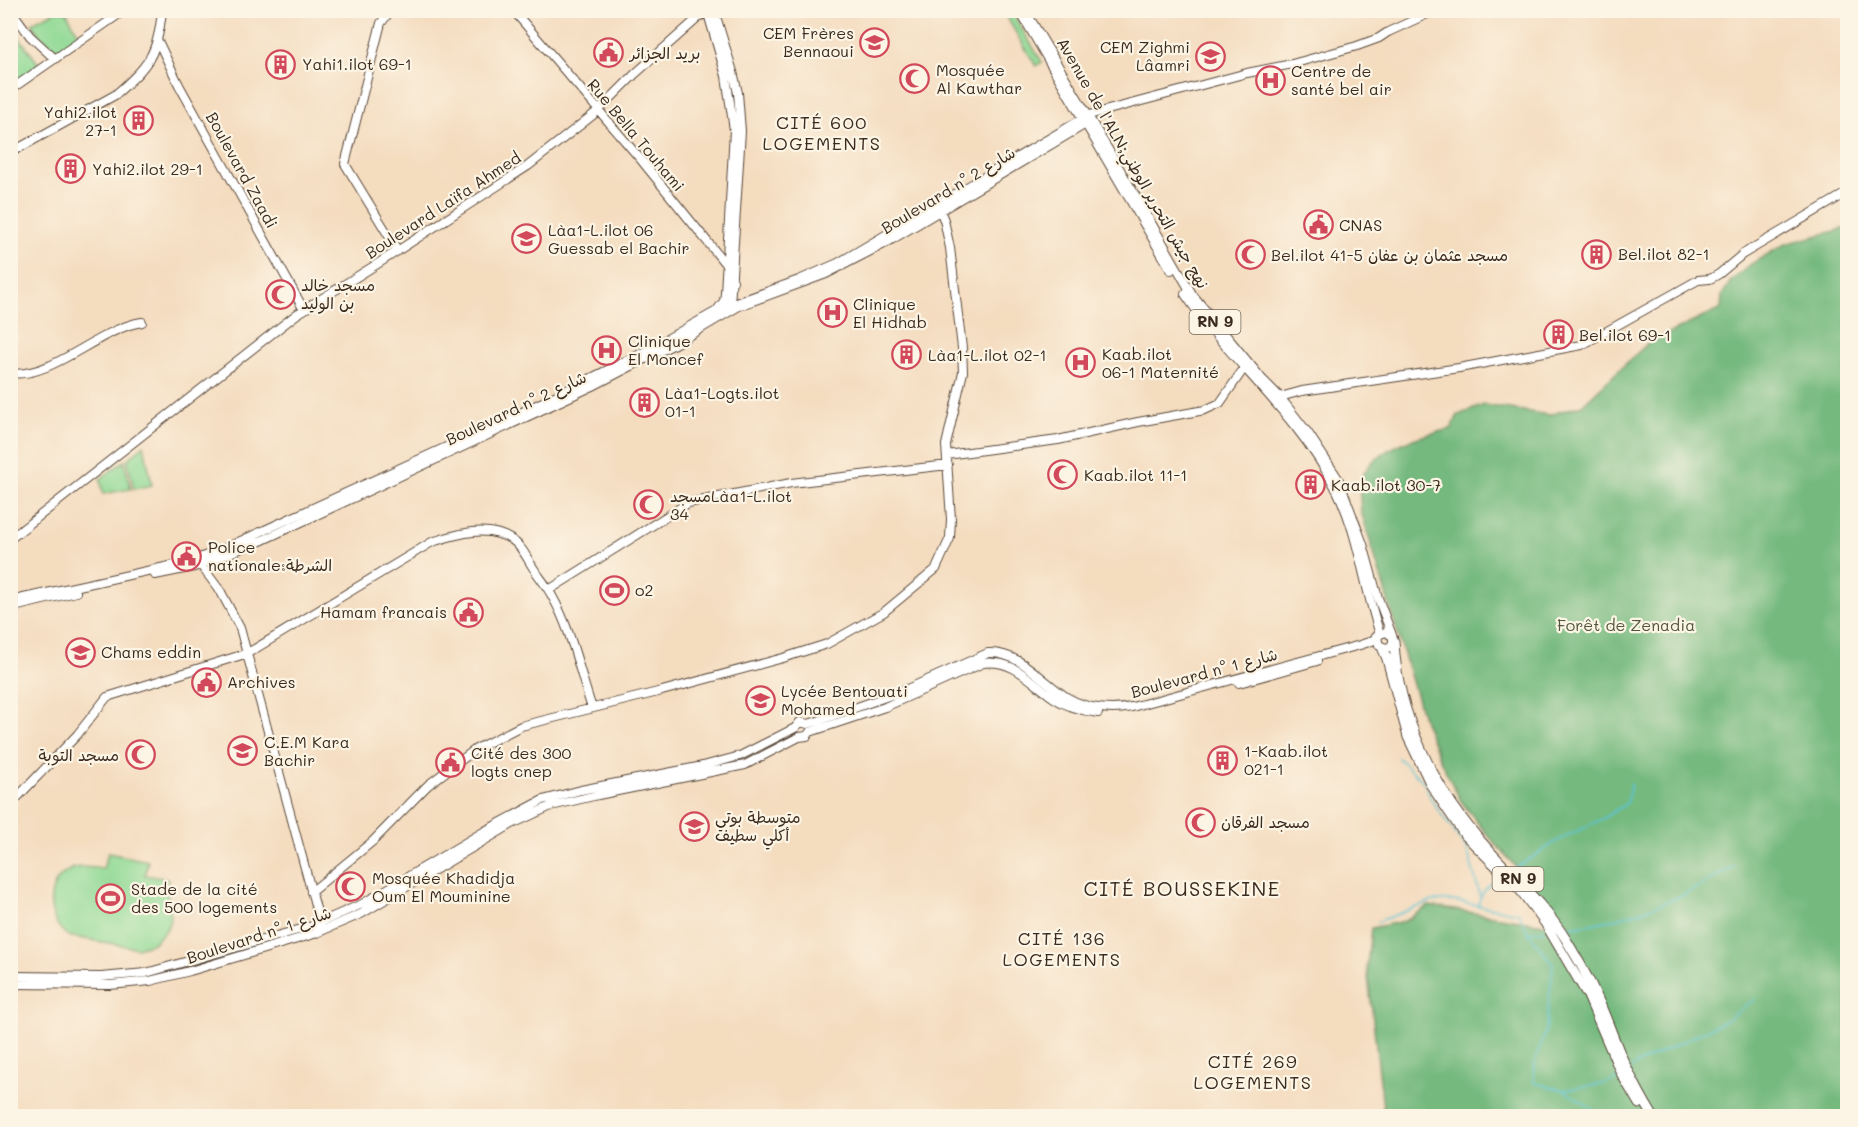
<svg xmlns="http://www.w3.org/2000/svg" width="1858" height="1127" viewBox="0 0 1858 1127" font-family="Mali,'Playpen Sans Arabic',sans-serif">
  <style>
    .green { fill: #90d994; stroke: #668259; stroke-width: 1.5 }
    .forest { fill: #74b97e; stroke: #58724e; stroke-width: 1.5 }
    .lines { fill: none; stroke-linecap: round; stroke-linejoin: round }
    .stream { stroke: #5ac4d5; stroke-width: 1.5 }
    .secondary-casing { stroke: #574536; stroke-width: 10 }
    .primary-casing { stroke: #574536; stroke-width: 10 }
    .highway-casing { stroke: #574536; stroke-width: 11 }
    .secondary { stroke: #fff; stroke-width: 8 }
    .primary { stroke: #fff; stroke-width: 8 }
    .highway { stroke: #fff; stroke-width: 9 }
    .labels { text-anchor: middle; stroke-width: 4.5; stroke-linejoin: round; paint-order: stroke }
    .shield { fill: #fcf5e5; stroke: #75675a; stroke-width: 1.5 }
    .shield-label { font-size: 15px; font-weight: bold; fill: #3b2a1e }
    .poi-label { font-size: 16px; fill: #3b2a1e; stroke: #fcf5e5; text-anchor: start }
    .street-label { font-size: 16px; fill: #3b2a1e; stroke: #fcf5e5 }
    .park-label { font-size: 16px; fill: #50563c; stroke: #fcf5e5 }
    .neighbourhood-label { font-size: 18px; letter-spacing: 1.5px; fill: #3b2a1e; stroke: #fcf5e5 }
    .quarter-label { font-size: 20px; letter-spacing: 1.5px; fill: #3b2a1e; stroke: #fcf5e5 }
  </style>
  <rect width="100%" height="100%" fill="#fcf5e5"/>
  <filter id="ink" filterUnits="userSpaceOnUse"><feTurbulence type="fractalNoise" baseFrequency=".0167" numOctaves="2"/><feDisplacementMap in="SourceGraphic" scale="12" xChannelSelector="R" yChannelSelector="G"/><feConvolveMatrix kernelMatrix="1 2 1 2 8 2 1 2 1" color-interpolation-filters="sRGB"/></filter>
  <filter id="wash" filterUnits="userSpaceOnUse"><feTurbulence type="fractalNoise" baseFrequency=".008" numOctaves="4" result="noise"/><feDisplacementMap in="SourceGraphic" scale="24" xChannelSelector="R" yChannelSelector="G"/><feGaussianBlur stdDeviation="1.35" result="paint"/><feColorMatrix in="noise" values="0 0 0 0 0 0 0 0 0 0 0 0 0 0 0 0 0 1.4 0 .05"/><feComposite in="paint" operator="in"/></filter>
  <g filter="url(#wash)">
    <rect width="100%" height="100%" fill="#f4dcbf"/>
    <!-- green -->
    <path class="green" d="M56,11H66L80,37L59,51L39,35L32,23Z
      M1003,11H1011L1042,62L1036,66Z
      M10,25L38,63L36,68L10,86Z
      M144,445L152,485L134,489L127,460Z
      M124,461L131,489L103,494L100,479Z
      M108,853L148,861L145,875L168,879L166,890L170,902V921L166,930L153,943L137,948L68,936C44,919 44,877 75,868C84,866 94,868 103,869Z"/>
    <!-- forest -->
    <path class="forest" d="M1847,228V1116H1384L1367,967L1371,928L1405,921L1429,906L1570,928L1485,832L1461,801L1439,758L1424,721L1361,511C1361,502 1358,490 1360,482C1370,448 1421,435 1451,429L1458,415L1484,405L1549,415L1582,405L1648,343L1721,309L1722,295L1731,281L1751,264L1785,244Z"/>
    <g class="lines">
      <!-- stream -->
      <path class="stream" d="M1398,758L1423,781L1432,801L1467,849L1480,896
        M1513,870L1557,841L1602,819L1627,803L1631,784
        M1478,907C1480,892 1489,884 1501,877
        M1377,922L1433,901H1454L1519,913L1528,932L1553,964L1546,1031L1535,1060L1534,1083L1564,1090L1603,1116
        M1562,928C1601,924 1642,913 1678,897C1697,889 1716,876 1735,866
        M1529,932L1545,930
        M1631,1069L1639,1063L1723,1022L1755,999
        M1564,1090C1580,1086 1607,1087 1620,1077"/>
    </g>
  </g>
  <g filter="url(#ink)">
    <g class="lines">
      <defs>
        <path id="secondary" d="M11,10L30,36L55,59
          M391,10L381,23L345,164L398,251
          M513,10L642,161L727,266L733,281
          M707,10L726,76L734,130L725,293L724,301L718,309
          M714,10L733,72L738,93L741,131L730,306
          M159,43L179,85L304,310
          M10,90L125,10
          M10,153L115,95C148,66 158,55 162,10
          M10,373C50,380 100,328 142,322
          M1280,397L1302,391L1459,368L1582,345L1698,280L1710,279L1719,274L1743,254L1848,192
          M947,455L1058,440L1138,422L1205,410L1220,403L1247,364
          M10,539L297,314L382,261L528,166L598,111L635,74L707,10
          M200,564L221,592L240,628L321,927
          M155,575L194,567L263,540L593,386L680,341L739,306L826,274L886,243L1089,122
          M549,590L688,503L791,483L948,465
          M10,601L188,562L221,550L512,417L642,353L722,308L799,280L838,263L1089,115L1247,73L1292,64L1357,46L1379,38L1388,32L1436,10
          M10,608L76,592
          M1239,683L1317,661
          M10,805L77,735L107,697L248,653L432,542C457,534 487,524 512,540C523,547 527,559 534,569C540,578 547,586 552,596C572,631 579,671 592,708
          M311,892L373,841L428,785L476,749L521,726L662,691L783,658L827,644L884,612L936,569L950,538L951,519L946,445L963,372L962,348L950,248L944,220L939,208
          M10,976L101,977L146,973L312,926L362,904L485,831L543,800L581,790L703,766L740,756L795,728L800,722L808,724L818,721L905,690L988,653C1020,651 1043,683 1068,698C1087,709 1111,711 1132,707L1360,645L1372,641L1378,635
          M10,984L110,985L150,981L190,971L314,934L361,914L512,824L551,806L598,795L745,765L799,737L807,736L810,732L885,707L983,663C1014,659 1031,682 1054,698C1067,707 1083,711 1098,713"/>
        <path id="primary" d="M1019,10L1171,270
          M1025,10L1134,193L1192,294L1262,379L1280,397L1308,433L1339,480L1363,544L1378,598L1393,638V643L1390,647L1385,648L1379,645L1377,638L1380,634L1386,632L1392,636
          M1185,294C1230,361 1296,413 1334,485C1359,531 1363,585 1380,634"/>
        <path id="highway" d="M1394,641C1397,716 1436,793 1487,848C1515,879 1545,905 1567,941C1573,952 1580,962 1585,973C1601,1000 1610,1031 1623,1060C1632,1079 1642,1098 1653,1116
          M1382,647L1387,659L1408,737L1432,787L1464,834L1521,891L1545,923L1588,996L1621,1073L1639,1104"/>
      </defs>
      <!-- secondary casing -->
      <use href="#secondary" class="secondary-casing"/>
      <!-- primary casing -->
      <use href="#primary" class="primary-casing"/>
      <!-- highway casing -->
      <use href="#highway" class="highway-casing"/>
      <!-- secondary -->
      <use href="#secondary" class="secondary"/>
      <!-- primary -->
      <use href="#primary" class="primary"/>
      <!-- highway -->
      <use href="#highway" class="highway"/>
    </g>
  </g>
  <!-- icons -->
  <defs>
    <symbol id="school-ring" viewBox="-11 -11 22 22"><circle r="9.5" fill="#fcf5e5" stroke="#d1495b" stroke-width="1.5"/><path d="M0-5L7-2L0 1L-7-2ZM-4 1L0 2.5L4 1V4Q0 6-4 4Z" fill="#d1495b"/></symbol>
    <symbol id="civic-ring" viewBox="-11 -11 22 22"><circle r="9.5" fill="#fcf5e5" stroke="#d1495b" stroke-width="1.5"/><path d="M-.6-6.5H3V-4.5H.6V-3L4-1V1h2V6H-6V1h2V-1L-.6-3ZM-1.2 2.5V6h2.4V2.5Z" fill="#d1495b"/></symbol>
    <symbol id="building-ring" viewBox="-11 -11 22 22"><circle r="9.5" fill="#fcf5e5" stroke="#d1495b" stroke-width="1.5"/><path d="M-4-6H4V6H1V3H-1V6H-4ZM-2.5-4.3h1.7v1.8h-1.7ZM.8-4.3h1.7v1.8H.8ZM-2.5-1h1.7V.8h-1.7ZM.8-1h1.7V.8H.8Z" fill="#d1495b"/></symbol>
    <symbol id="mosque-ring" viewBox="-11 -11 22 22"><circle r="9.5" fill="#fcf5e5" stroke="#d1495b" stroke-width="1.5"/><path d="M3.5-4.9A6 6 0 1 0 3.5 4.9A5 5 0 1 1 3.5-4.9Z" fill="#d1495b"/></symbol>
    <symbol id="hospital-ring" viewBox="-11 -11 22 22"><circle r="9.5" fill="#fcf5e5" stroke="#d1495b" stroke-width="1.5"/><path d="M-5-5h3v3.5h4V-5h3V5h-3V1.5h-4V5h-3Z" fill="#d1495b"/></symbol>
    <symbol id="stadium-ring" viewBox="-11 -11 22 22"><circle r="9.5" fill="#fcf5e5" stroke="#d1495b" stroke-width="1.5"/><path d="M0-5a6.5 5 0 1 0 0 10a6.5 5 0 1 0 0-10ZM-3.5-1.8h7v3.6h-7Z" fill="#d1495b"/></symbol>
    <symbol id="university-ring" viewBox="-11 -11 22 22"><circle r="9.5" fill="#fcf5e5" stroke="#d1495b" stroke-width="1.5"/><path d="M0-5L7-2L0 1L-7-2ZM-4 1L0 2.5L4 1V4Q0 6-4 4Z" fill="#d1495b"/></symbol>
  </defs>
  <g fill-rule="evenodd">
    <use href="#school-ring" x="858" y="26" width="33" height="33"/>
    <use href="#civic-ring" x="592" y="36" width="33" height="33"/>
    <use href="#school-ring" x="1194" y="40" width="33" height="33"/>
    <use href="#building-ring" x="264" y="48" width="33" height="33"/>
    <use href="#mosque-ring" x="898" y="62" width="33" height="33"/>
    <use href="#hospital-ring" x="1254" y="64" width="33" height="33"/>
    <use href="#building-ring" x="122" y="104" width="33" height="33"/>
    <use href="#building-ring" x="54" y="152" width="33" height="33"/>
    <use href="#civic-ring" x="1302" y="208" width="33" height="33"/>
    <use href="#school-ring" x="510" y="222" width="33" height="33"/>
    <use href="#building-ring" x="1580" y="238" width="33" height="33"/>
    <use href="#mosque-ring" x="1234" y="238" width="33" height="33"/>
    <use href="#mosque-ring" x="264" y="278" width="33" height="33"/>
    <use href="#hospital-ring" x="816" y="296" width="33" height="33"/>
    <use href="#building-ring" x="1542" y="318" width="33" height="33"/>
    <use href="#hospital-ring" x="590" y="334" width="33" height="33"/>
    <use href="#building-ring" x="890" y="338" width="33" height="33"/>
    <use href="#hospital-ring" x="1064" y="346" width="33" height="33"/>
    <use href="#building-ring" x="628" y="386" width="33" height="33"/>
    <use href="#mosque-ring" x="1046" y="458" width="33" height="33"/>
    <use href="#building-ring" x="1294" y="468" width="33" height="33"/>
    <use href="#mosque-ring" x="632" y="488" width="33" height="33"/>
    <use href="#civic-ring" x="170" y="540" width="33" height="33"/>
    <use href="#stadium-ring" x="598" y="574" width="33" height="33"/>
    <use href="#civic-ring" x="452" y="596" width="33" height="33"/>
    <use href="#school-ring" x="64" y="636" width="33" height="33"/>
    <use href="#civic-ring" x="190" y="666" width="33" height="33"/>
    <use href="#school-ring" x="744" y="684" width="33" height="33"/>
    <use href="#university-ring" x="226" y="734" width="33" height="33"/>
    <use href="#mosque-ring" x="124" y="738" width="33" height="33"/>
    <use href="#building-ring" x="1206" y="744" width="33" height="33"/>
    <use href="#civic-ring" x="434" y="746" width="33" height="33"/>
    <use href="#mosque-ring" x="1184" y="806" width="33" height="33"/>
    <use href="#school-ring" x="678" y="810" width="33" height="33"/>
    <use href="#mosque-ring" x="334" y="870" width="33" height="33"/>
    <use href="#stadium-ring" x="94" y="882" width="33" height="33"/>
  </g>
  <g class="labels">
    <!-- shield labels -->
    <g class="shield">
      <rect x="1189.5" y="310" width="51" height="24" rx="4.5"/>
      <rect x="1492.5" y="867" width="51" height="24" rx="4.5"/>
    </g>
    <g class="shield-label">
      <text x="1215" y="327">RN 9</text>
      <text x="1518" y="884">RN 9</text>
    </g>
    <!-- poi labels -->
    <g class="poi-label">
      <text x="854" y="39" text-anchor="end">CEM Frères<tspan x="854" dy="18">Bennaoui</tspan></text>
      <text x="1190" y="53" text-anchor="end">CEM Zighmi<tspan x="1190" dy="18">Lâamri</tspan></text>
      <text x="630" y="59">بريد الجزائر</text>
      <text x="302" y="70">Yahi1.ilot 69-1</text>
      <text x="936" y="76">Mosquée<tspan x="936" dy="18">Al Kawthar</tspan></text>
      <text x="1291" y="77">Centre de<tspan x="1291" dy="18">santé bel air</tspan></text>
      <text x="117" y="118" text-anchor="end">Yahi2.ilot<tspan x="117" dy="18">27-1</tspan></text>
      <text x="92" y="175">Yahi2.ilot 29-1</text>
      <text x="1339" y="231">CNAS</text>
      <text x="548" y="236">Làa1-L.ilot 06<tspan x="548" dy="18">Guessab el Bachir</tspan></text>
      <text x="1618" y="260">Bel.ilot 82-1</text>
      <text x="1271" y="261">Bel.ilot 41-5 مسجد عثمان بن عفان</text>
      <text x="301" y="291">مسجد خالد<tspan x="301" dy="18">بن الوليد</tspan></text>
      <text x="853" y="310">Clinique<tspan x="853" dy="18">El Hidhab</tspan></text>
      <text x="1579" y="341">Bel.ilot 69-1</text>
      <text x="628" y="347">Clinique<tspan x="628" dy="18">El Moncef</tspan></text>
      <text x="1102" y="360">Kaab.ilot<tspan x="1102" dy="18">06-1 Maternité</tspan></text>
      <text x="928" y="361">Làa1-L.ilot 02-1</text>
      <text x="665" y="399">Làa1-Logts.ilot<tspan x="665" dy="18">01-1</tspan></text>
      <text x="1084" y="481">Kaab.ilot 11-1</text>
      <text x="1331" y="491">Kaab.ilot 30-7</text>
      <text x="670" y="502">مسجدLàa1-L.ilot<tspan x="670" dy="18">34</tspan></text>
      <text x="208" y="553">Police<tspan x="208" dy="18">nationale:الشرطة</tspan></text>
      <text x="635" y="596">o2</text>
      <text x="447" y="618" text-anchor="end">Hamam francais</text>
      <text x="101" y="658">Chams eddin</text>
      <text x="227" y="688">Archives</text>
      <text x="781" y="697">Lycée Bentouati<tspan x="781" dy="18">Mohamed</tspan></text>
      <text x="264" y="748">C.E.M Kara<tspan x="264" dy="18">Bachir</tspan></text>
      <text x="1244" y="757">1-Kaab.ilot<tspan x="1244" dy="18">021-1</tspan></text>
      <text x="471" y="759">Cité des 300<tspan x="471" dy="18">logts cnep</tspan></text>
      <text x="119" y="761" text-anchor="end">مسجد التوبة</text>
      <text x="715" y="823">متوسطة بوتي<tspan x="715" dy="18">أكلي سطيف</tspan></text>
      <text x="1221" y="828">مسجد الفرقان</text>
      <text x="372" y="884">Mosquée Khadidja<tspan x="372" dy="18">Oum El Mouminine</tspan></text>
      <text x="131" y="895">Stade de la cité<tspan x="131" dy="18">des 500 logements</tspan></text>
    </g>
    <!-- street labels -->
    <g class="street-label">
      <text transform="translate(636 135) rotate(50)" y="6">Rue Bella Touhami</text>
      <text transform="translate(1133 163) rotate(60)" y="6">Avenue de l'ALN;نهج جيش التحرير الوطني</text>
      <text transform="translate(242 170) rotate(61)" y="6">Boulevard Zaadi</text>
      <text transform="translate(948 190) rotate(-31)" y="6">Boulevard n° شارع 2</text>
      <text transform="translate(443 205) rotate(-33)" y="6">Boulevard Laïfa Ahmed</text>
      <text transform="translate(516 408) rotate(-25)" y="6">Boulevard n° شارع 2</text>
      <text transform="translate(1204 673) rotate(-15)" y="6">Boulevard n° شارع 1</text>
      <text transform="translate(259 935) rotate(-18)" y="6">Boulevard n° شارع 1</text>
    </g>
    <!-- park labels -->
    <g class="park-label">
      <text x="1626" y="631">Forêt de Zenadia</text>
    </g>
    <!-- neighbourhood labels -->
    <g class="neighbourhood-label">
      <text x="822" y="129">CITÉ 600<tspan x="822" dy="21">LOGEMENTS</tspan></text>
      <text x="1062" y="945">CITÉ 136<tspan x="1062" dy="21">LOGEMENTS</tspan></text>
      <text x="1253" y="1068">CITÉ 269<tspan x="1253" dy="21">LOGEMENTS</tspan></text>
    </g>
    <!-- quarter labels -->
    <g class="quarter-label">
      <text x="1182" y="896">CITÉ BOUSSEKINE</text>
    </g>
  </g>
  <!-- margin -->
  <rect width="1858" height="1127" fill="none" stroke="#fcf5e5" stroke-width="36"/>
</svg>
